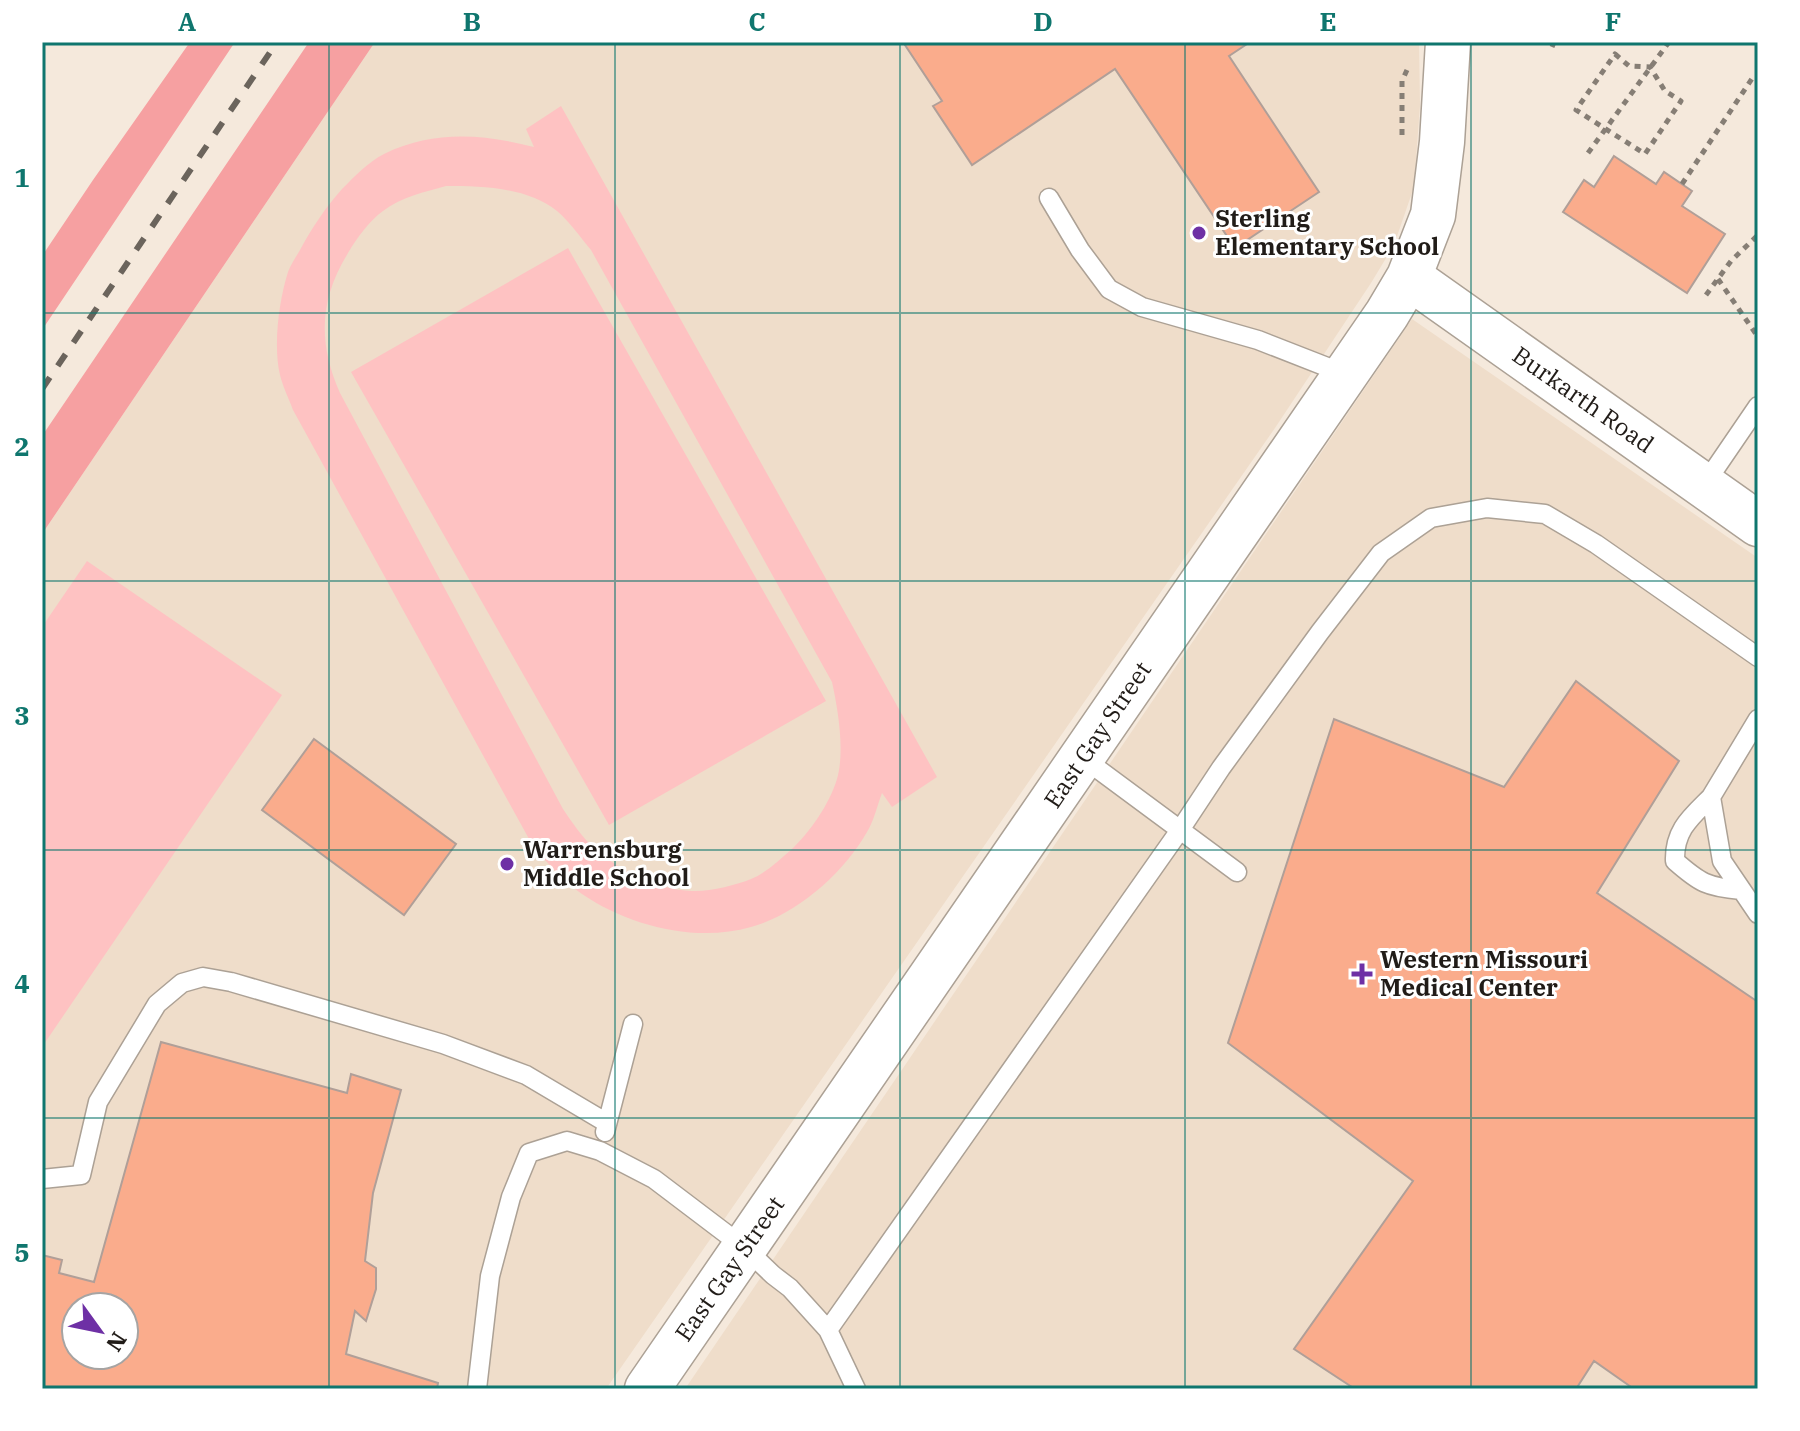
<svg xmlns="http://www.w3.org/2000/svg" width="1800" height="1431" viewBox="0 0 1800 1431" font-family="'IBM Plex Serif',serif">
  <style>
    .built { fill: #efddca; fill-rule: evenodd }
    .green { fill: #fec2c2; fill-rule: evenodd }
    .forest { fill: #f6a0a1 }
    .building { fill: #faac8c; stroke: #b09f98; stroke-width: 2; fill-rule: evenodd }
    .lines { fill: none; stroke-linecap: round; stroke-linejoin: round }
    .lane-casing { stroke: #aca195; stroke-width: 21 }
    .secondary-casing { stroke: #aca195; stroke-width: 47 }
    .path { stroke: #867e75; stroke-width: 5; stroke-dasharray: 6 6; stroke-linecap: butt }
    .lane { stroke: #fff; stroke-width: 18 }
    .secondary { stroke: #fff; stroke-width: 44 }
    .rail { stroke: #6b645c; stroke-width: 6; stroke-dasharray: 14 14; stroke-linecap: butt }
    .grid { fill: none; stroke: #0f766e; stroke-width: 2; stroke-opacity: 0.55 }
    .poi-dot { fill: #6e30a5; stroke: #fff; stroke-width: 3 }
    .labels { text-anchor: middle; stroke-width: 6; stroke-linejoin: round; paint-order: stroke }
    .poi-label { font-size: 24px; font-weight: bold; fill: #211c18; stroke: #fff; text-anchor: start }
    .street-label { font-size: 24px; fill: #211c18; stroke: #fff }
    .neatline { fill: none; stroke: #0f766e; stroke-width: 3 }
    .grid-label { font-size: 26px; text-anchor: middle; font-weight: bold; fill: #0f766e }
  </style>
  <rect width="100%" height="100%" fill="#f5e9dc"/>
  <!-- built -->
  <path class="built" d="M375,42H1419L1420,105L1414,187L1394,245L1371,283L1275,428L606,1389H42V534ZM76,1307H124V1355H76Z
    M1412,319L1758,558V1389H685Z"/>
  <!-- green -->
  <path class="green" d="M561,106L937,777L892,807L882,793C877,806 874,821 867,832C844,873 796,915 751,927C696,943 629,926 582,894C564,882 549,864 534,848L293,410C289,399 283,387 280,375C273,346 279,300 288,272C291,264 296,257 300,250C312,228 325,208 342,189C354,177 368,162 384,154C433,130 483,134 534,147L526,129ZM446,186C482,186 527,187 557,211C570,222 580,237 591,250L832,682C838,709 845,752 837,779C829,805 810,832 791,850C779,860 766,873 751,879C736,885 709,892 692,891C657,890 618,870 593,847C581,836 572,822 563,809L340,393C318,343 319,300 348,253C357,238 369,221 383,211C401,197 425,192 446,186Z
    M568,248L826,701L609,825L351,372Z
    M87,561L282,695L42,1047V627Z"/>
  <!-- forest -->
  <path class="forest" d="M190,42H235L42,330V256L93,180Z
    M309,42H375L42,534V436Z"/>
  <!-- building -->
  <path class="building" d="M903,42H1250L1229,56L1319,192L1235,248L1115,69L972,165L933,106L942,101Z
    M1614,156L1656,184L1664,172L1692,191L1682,206L1725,234L1687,293L1563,212L1584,180L1594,187Z
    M1576,681L1679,761L1597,893L1758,1002V1389H1634L1594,1361L1576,1389H1355L1294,1349L1413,1181L1228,1043L1334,719L1504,787Z
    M314,739L456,844L404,915L262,810Z
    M161,1042L347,1093L351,1074L401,1090L373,1193L365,1261L376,1268V1289L366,1321L355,1311L346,1354L438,1383L437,1389H42V1255L62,1260L59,1273L94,1282ZM76,1307H124V1355H76Z"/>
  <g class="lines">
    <defs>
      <path id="lane" d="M1049,198L1080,250L1109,289L1142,307L1258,340L1345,374
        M1704,485L1758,406
        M1758,719L1711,797L1722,861L1758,914
        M1083,758L1237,872
        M1711,797C1691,817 1674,830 1675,861C1700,883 1707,887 1741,890
        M605,1132L633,1024
        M42,1179L81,1175L98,1102L157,1004L182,983L203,977L231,982L443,1044L526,1075L607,1123
        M828,1330L1180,830L1221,768L1320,632L1381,553L1431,518L1487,508L1545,514L1596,544L1758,657
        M477,1389L490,1276L511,1197L529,1153L567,1141L600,1151L654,1179L745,1248L773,1275L790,1288L828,1330L856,1389"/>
      <path id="secondary" d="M1409,277L1758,524
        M647,1389L1387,314L1409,277L1433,215L1442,142L1448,42"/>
    </defs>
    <!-- lane casing -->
    <use href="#lane" class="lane-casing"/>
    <!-- secondary casing -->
    <use href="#secondary" class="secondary-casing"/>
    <!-- path -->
    <path class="path" d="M1552,47L1554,42
      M1615,54L1629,66L1650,67L1665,91L1681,101L1645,154L1576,110Z
      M1402,135V81L1407,70
      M1588,153L1669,42
      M1682,184L1753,77
      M1718,279L1758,337
      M1706,295L1731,261L1758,235"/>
    <!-- lane -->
    <use href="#lane" class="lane"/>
    <!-- secondary -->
    <use href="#secondary" class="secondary"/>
    <!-- rail -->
    <path class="rail" d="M42,389L277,42"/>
  </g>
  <!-- grid -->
  <path class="grid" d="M329,42V1389M615,42V1389M900,42V1389M1185,42V1389M1471,42V1389M42,313H1758M42,581H1758M42,850H1758M42,1118H1758"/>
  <!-- markers -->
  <g class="poi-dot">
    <circle cx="1199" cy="233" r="8"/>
    <circle cx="507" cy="864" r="8"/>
    <path d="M1358 962h8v8h8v8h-8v8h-8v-8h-8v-8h8z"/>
  </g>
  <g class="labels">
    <!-- poi labels -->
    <g class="poi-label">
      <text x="1215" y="227">Sterling<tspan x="1215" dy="28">Elementary School</tspan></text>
      <text x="523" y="858">Warrensburg<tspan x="523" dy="28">Middle School</tspan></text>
      <text x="1380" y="968">Western Missouri<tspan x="1380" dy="28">Medical Center</tspan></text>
    </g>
    <!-- street labels -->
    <g class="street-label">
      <text transform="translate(1583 400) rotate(35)" y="8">Burkarth Road</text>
      <text transform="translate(1098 735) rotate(-56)" y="8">East Gay Street</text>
      <text transform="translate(730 1269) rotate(-55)" y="8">East Gay Street</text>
    </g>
  </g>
  <!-- border -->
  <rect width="1800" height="1431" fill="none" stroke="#ffffff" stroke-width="88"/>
  <!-- north arrow -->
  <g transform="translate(100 1331) rotate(123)"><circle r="38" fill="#ffffff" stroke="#a6a4a3" stroke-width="2"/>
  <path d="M0-6L14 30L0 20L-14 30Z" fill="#6e30a5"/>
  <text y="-12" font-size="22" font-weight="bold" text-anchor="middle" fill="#211c18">N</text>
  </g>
  <rect x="44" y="44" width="1712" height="1343" class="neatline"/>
  <g class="grid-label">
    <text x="187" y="31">A</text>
    <text x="472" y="31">B</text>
    <text x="757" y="31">C</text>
    <text x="1043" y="31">D</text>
    <text x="1328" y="31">E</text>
    <text x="1613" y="31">F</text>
    <text x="22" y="187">1</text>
    <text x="22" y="456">2</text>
    <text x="22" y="725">3</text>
    <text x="22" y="993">4</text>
    <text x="22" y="1262">5</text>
  </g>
</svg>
